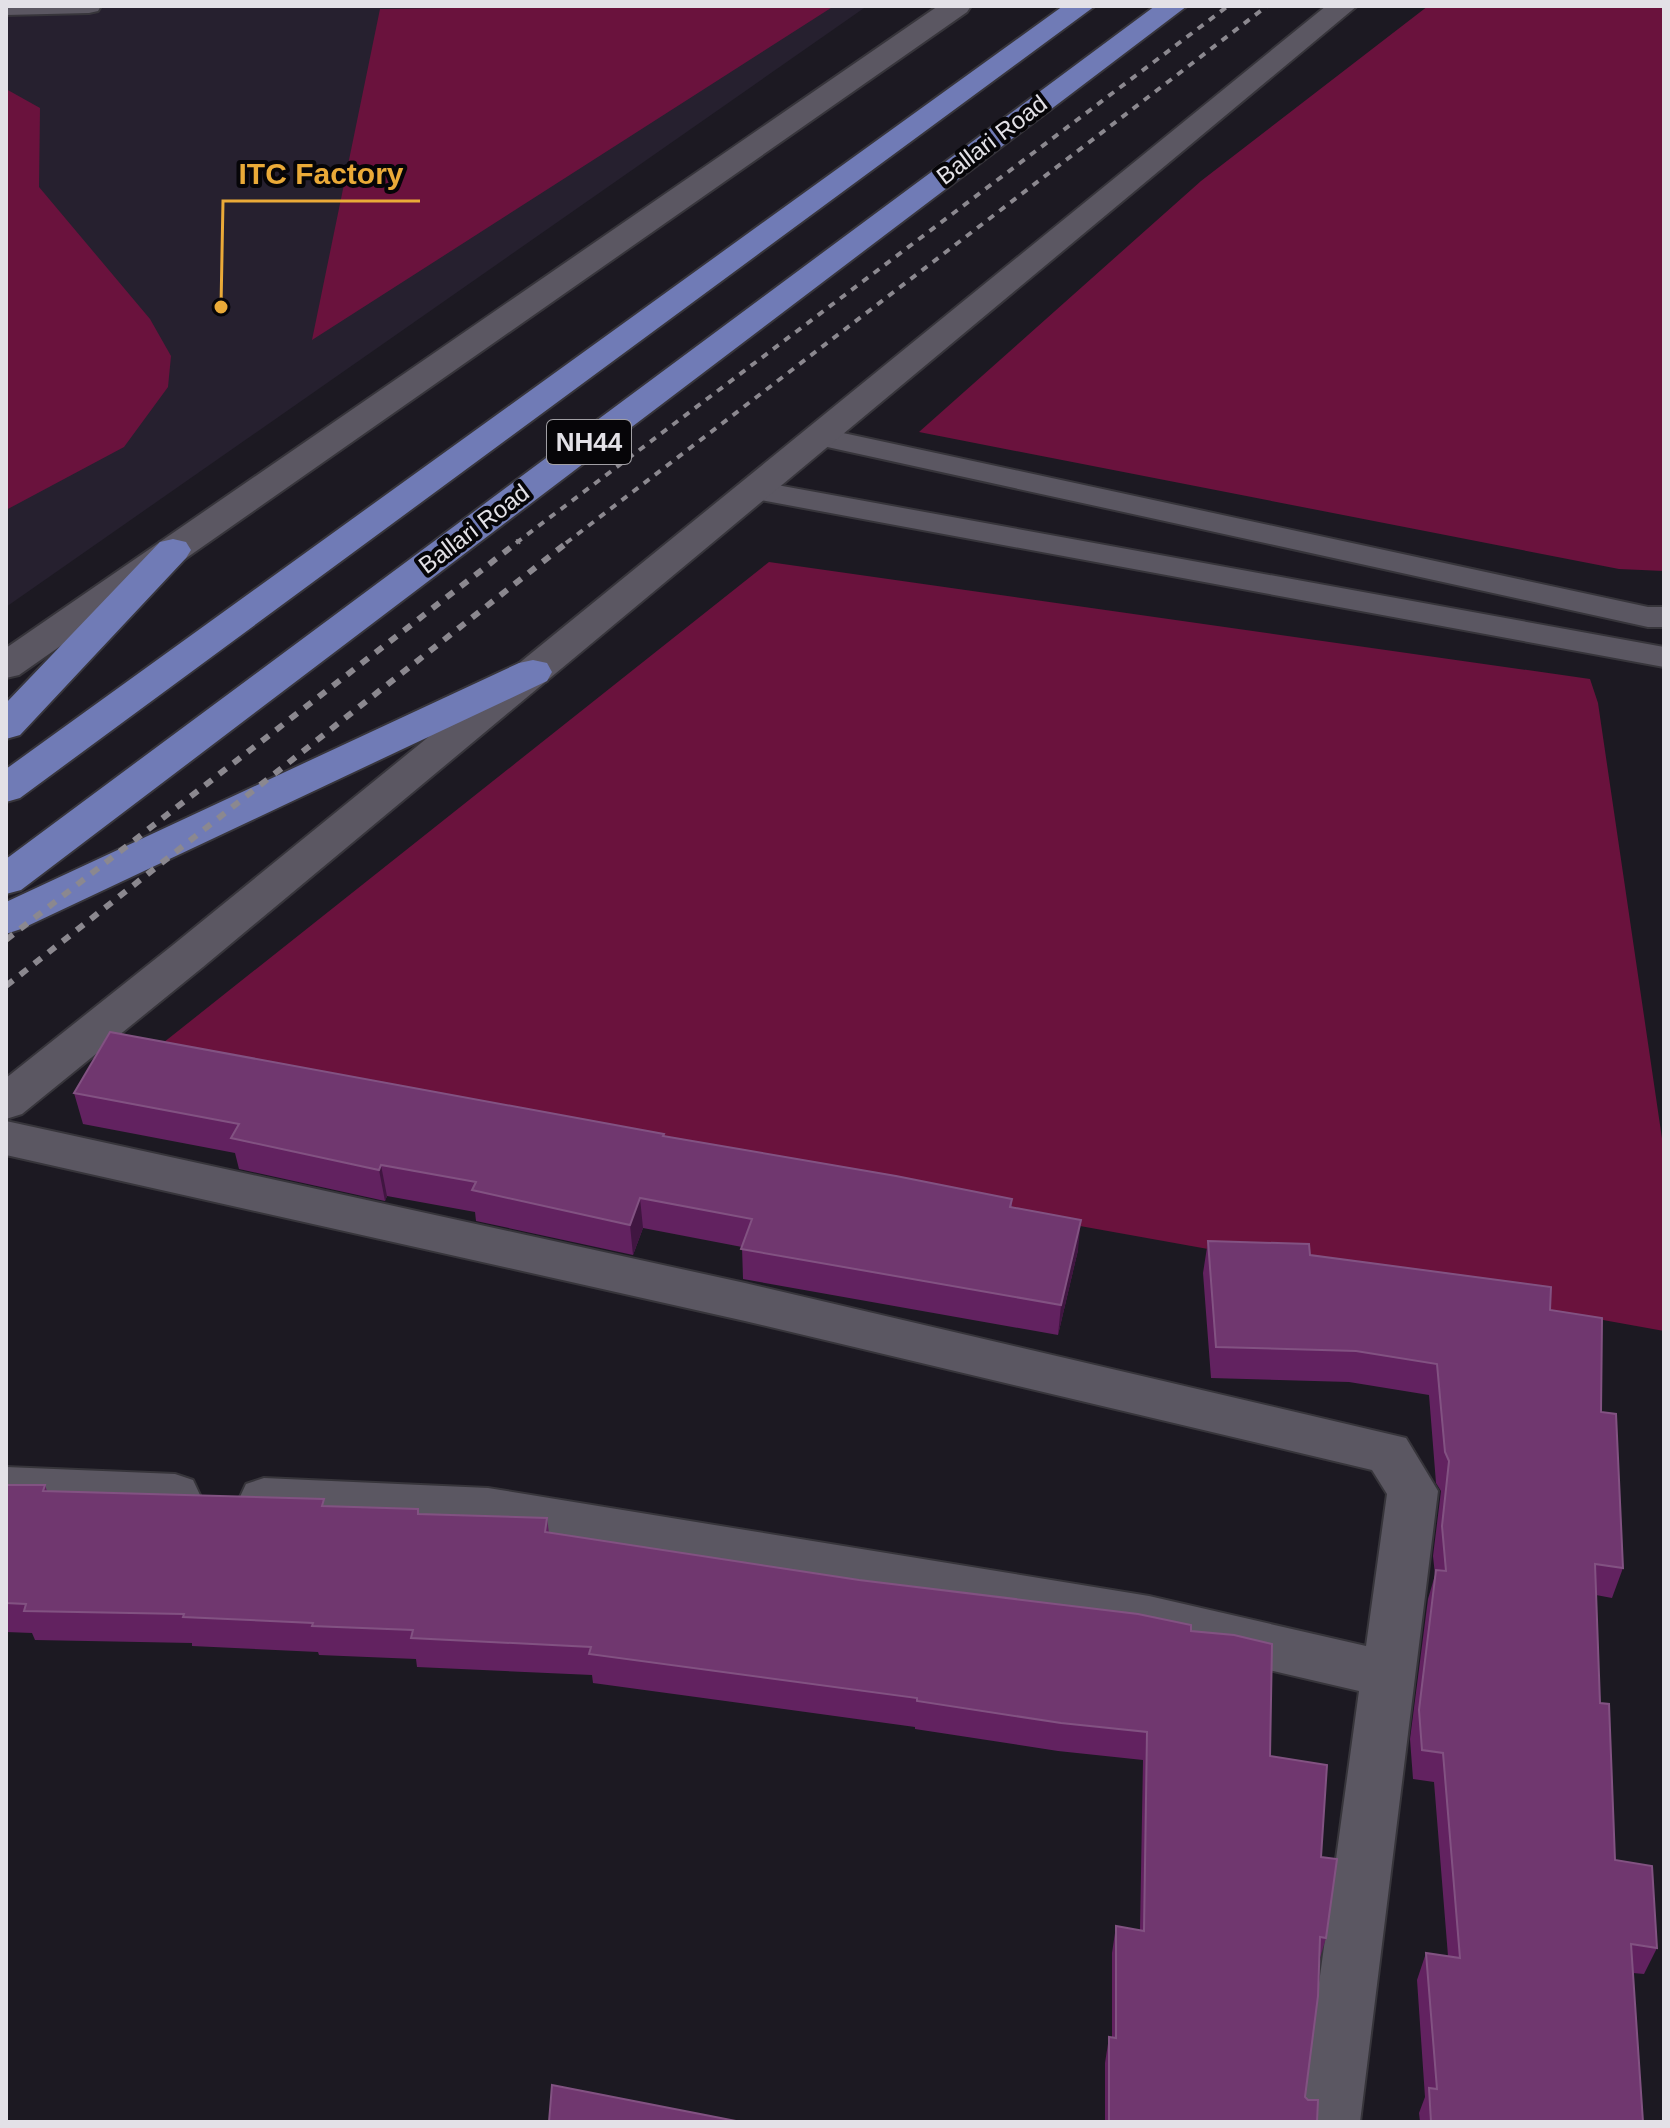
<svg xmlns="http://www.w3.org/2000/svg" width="1670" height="2128" viewBox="0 0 1670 2128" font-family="Arial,sans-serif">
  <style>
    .built { fill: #26202f }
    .green { fill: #6a123d }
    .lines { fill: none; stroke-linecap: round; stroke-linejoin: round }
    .service-casing { stroke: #37353b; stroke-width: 4 }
    .minor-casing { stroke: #37353b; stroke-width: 4 }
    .tertiary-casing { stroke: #37353b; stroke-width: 4 }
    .trunk-casing { stroke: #37353b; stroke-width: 4 }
    .service { fill: #5b5762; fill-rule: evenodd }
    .minor { fill: #5b5762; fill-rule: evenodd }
    .tertiary { fill: #5b5762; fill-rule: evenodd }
    .trunk { fill: #707bb6; fill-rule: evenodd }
    .rail-far1 { stroke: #8b888f; stroke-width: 4; stroke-dasharray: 7 7; stroke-linecap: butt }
    .rail { stroke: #8b888f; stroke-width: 6; stroke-dasharray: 9 9; stroke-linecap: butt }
    .wall { fill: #622260 }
    .shaded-wall { fill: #401641 }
    .building { fill: #70376f; stroke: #825282; stroke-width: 2 }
    .labels { text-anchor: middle; stroke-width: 8; stroke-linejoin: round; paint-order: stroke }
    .far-street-label { font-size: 24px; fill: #e3e1e7; stroke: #060508 }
    .shield { fill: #060508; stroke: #a19fa4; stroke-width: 2 }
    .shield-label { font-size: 26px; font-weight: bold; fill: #e3e1e7 }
    .leader { fill: none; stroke: #eaaa38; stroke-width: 3 }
    .callout-dot { fill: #eaaa38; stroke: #060508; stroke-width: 3 }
    .callout-label { font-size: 30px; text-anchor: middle; font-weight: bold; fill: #eaaa38; stroke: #060508; stroke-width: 8; stroke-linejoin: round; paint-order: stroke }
  </style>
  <rect width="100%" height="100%" fill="#1c1922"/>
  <!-- built -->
  <path class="built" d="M6,6H867L6,607Z"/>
  <!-- green -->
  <path class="green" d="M596,6H834L312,340L380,9Z
    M1428,6H1664V571L1619,569L919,432L1201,181Z
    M6,89L40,108L39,187L150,319L171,356L168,387L124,447L6,510Z
    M769,562L1590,679L1598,703L1664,1152V1331L144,1058Z"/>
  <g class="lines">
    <defs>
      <path id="service" d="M6,6H101L98,11L89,13L6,15Z
        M820,428L1648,607H1664V627H1648L809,443L805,437L809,431Z
        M755,481L1664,647V667L744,497L740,490L744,483Z"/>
      <path id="minor" d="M6,1121L745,1283L1406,1438L1438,1491L1360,2122H1300L1359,1691L1149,1642L488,1530L264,1520L246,1514L239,1499L246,1484L264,1478L488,1488L1149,1596L1366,1646L1387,1494L1372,1470L745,1321L6,1155Z
        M6,1467L175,1474L193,1480L200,1495L193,1510L175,1516L6,1509Z"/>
      <path id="tertiary" d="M938,6H971L967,12L19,675L6,678V648Z
        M1326,6H1357L203,967L22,1114L6,1119V1078L173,945Z"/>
      <path id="trunk" d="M1063,6H1095L20,798L6,802V769Z
        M1155,6H1187L21,890L6,894V859Z
        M173,539L186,542L191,550L186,558L20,735L6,739V703L160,542Z
        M533,660L547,663L552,672L547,681L21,929L6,934V902L519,663Z"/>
    </defs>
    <!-- service casing -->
    <use href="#service" class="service-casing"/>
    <!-- minor casing -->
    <use href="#minor" class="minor-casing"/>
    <!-- tertiary casing -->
    <use href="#tertiary" class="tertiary-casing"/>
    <!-- trunk casing -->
    <use href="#trunk" class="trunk-casing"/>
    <!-- service -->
    <use href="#service" class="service"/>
    <!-- minor -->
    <use href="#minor" class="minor"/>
    <!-- tertiary -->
    <use href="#tertiary" class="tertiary"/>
    <!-- trunk -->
    <use href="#trunk" class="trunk"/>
    <!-- rail-far1 -->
    <path class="rail-far1" d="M516,543L1228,6
      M566,543L1267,6"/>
    <!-- rail -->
    <path class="rail" d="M6,940L519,541
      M6,986L569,541"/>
  </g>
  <!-- wall -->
  <path class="wall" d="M74,1093L664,1134L665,1137L1012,1199V1207L1078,1250L1058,1335L743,1279L742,1247L643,1228L633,1255L476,1221L475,1212L387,1196L385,1201L239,1169L235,1153L83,1124Z
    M1208,1241L1310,1255L1550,1310L1601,1412L1623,1568L1612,1598L1596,1595L1600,1703L1615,1860L1657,1948L1644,1974L1633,1973L1643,2122H1420L1419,2113L1425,2097L1417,1980L1426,1953L1448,1956L1434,1782L1413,1779L1410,1739L1428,1599L1435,1575L1433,1556L1441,1491L1436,1483L1429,1395L1349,1382L1211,1378L1203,1273Z
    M6,1485H45L47,1491L325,1506L419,1514L547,1518L549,1533L1191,1631L1270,1756L1321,1857L1326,1938L1319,1961L1305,2097L1317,2122H1105V2063L1109,2037H1112V1953L1116,1926L1140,1930L1143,1760L1058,1751L915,1729V1727L593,1683L592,1675L417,1667L416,1659L319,1655L318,1652L192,1646V1643L35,1640L32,1633L6,1632Z"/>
  <!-- shaded-wall -->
  <path class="shaded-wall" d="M381,1165L387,1196L385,1201L379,1170Z
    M640,1198L643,1228L633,1255L630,1225Z
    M1081,1220L1078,1250L1058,1335L1061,1305Z"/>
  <!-- building -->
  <path class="building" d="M110,1032L664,1134L663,1136L896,1176L1012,1199L1010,1207L1081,1220L1061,1305L741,1249L752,1219L640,1198L630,1225L472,1190L476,1182L381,1165L379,1170L231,1138L239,1124L74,1093Z
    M1208,1241L1309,1244L1310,1255L1551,1287L1550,1310L1602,1318L1601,1412L1616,1414L1623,1568L1595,1564L1600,1703L1609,1704L1615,1860L1652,1866L1657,1948L1631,1944L1643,2122H1431L1429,2088L1437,2089L1426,1953L1460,1958L1443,1753L1422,1750L1419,1710L1436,1570L1446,1571L1442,1526L1449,1461L1445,1452L1437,1364L1356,1351L1216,1347Z
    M6,1485H45L43,1491L324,1499L322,1506L418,1509V1514L547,1518L545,1532L859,1580L1138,1614L1191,1625V1631L1234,1635L1272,1644L1270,1756L1327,1765L1321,1857L1337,1859L1326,1938L1320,1937L1318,1996L1305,2097L1308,2100H1318L1317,2122H1109V2037L1116,2038V1926L1144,1931L1147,1732L1061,1723L917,1701V1698L589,1654L591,1647L411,1638L413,1630L312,1626L313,1623L183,1617L184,1614L24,1611L26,1604L6,1603Z
    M552,2085L741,2122H549Z"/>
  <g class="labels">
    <!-- far-street labels -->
    <g class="far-street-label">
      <text transform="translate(992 140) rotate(-37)" y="8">Ballari Road</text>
      <text transform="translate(474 529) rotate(-37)" y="8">Ballari Road</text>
    </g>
    <!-- shield labels -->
    <rect class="shield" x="547" y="420" width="84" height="44" rx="6"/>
    <g class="shield-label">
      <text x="589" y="451">NH44</text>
    </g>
  </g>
  <!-- callouts -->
  <path class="leader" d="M221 307L223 201H420"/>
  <circle class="callout-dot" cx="221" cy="307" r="8"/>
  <g class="callout-label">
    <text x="321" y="184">ITC Factory</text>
  </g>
  <!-- border -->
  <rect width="1670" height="2128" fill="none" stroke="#e3e1e7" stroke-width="16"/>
</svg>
